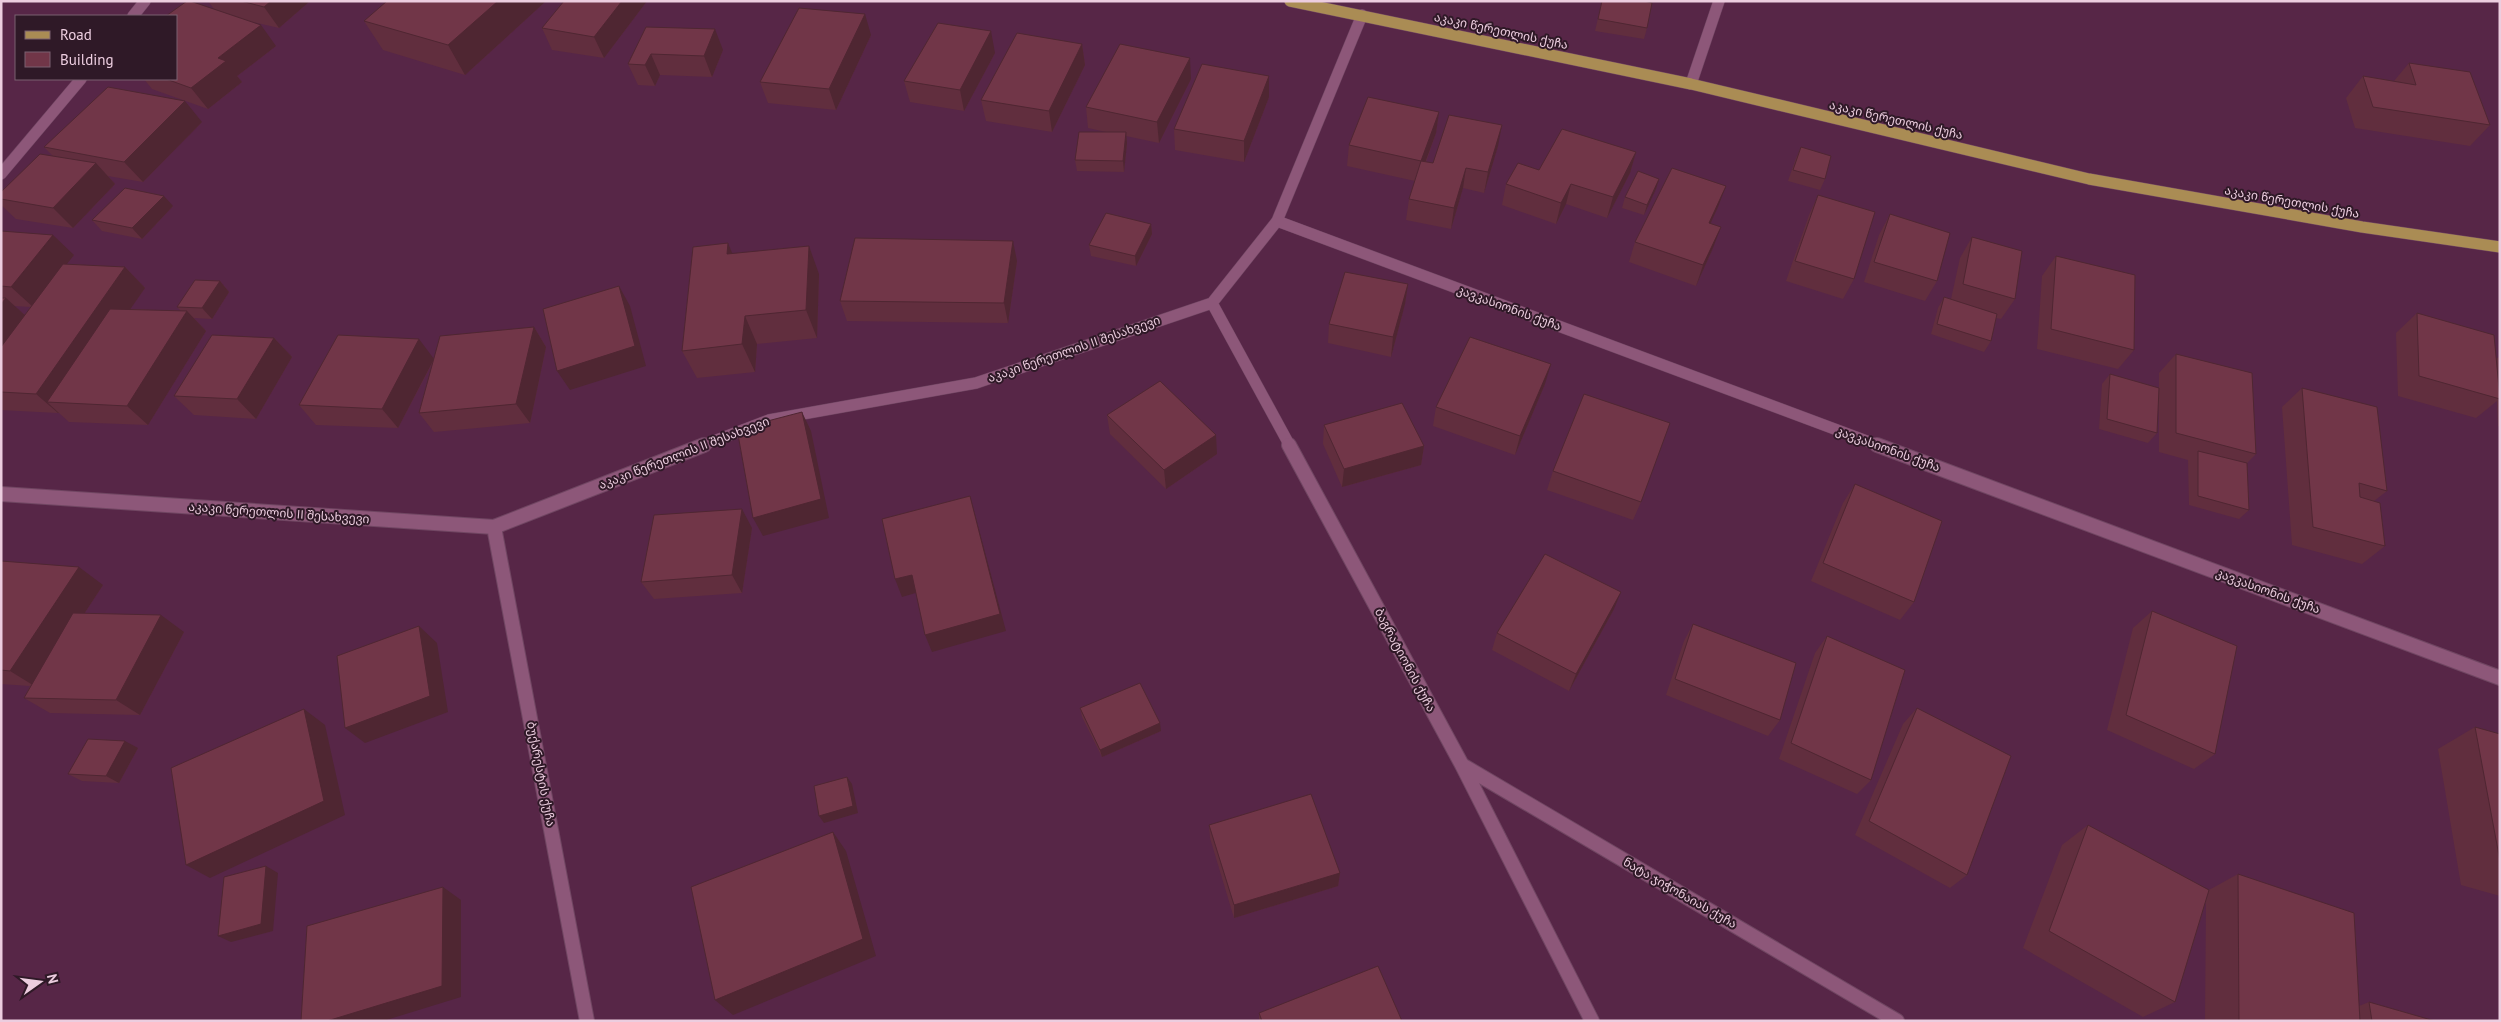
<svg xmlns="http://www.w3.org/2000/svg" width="2501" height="1022" viewBox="0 0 2501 1022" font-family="'PT Sans','Noto Sans Georgian',sans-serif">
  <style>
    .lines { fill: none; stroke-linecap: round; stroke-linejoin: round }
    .minor-far1-casing { stroke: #704662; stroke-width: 12 }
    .minor-casing { stroke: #704662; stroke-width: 16 }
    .major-casing { stroke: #704662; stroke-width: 12 }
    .minor-far1 { stroke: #8d5779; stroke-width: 11 }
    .minor { stroke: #8d5779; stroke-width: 14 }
    .major { stroke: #aa8c54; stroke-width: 11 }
    .wall { fill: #612e3e; fill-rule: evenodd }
    .shaded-wall { fill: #4f2632 }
    .building { fill: #713648; stroke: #4f2632 }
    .labels { text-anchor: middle; stroke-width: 4; stroke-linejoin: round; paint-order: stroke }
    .street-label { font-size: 12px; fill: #eccddf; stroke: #2f1927 }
  </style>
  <rect width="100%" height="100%" fill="#572647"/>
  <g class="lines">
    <defs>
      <path id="minor-far1" d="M133,16L145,1
        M1691,84L1719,1
        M1,174L81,79
        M1277,221L1880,446
        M1212,303L1290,446
        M701,446L769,420L976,383L1212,303L1277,221L1362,15"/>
      <path id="minor" d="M1289,445L1462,765L1592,1021
        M1877,445L2500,678
        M1,494L494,527L704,445
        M494,527L587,1021
        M1462,765L1897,1021"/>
      <path id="major" d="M1290,1L1691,84L2089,179L2362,227L2500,247"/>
    </defs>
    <!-- minor-far1 casing -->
    <use href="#minor-far1" class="minor-far1-casing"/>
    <!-- minor casing -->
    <use href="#minor" class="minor-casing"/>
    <!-- major casing -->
    <use href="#major" class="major-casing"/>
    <!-- minor-far1 -->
    <use href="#minor-far1" class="minor-far1"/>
    <!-- minor -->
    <use href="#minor" class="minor"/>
    <!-- major -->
    <use href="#major" class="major"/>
  </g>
  <!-- wall -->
  <path class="wall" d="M208,1H310L279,28L244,20L276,46L237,76L242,82L208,109L152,89L144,79H176L214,9Z
    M546,1L465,75L383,50L364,21Z
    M647,1L604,58L552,50L542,28Z
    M1602,1L1647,28L1644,39L1595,31Z
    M646,27L723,50L712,77L660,75L655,86L638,85L628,64Z
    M871,35L836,110L768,103L760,82Z
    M1082,44L1085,65L1052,132L986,121L981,100Z
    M995,53L964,111L910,102L904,81Z
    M2409,63L2490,125L2470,146L2355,128L2346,98L2363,76L2394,81Z
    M1269,76V97L1244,162L1175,150L1174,129Z
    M1191,79L1159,143L1126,136L1127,143L1124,172L1077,171L1075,160L1106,132L1088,128L1086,107Z
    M1439,112L1436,133L1426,162L1433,163L1498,146L1484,193L1463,188L1451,229L1406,220L1409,199L1415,181L1347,166L1349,145Z
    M202,122L143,182L108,176L115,184L73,228L16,219L1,205V192L53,156L44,147Z
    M1801,147L1825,179L1820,190L1788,181L1796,158Z
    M1636,152L1630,173L1607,218L1566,204L1556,224L1502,205L1506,184L1539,170Z
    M1659,179L1656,189L1644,215L1622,208L1625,197Z
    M1818,195L1854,279L1843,299L1786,281L1809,215Z
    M173,206L142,239L102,231L92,220Z
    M1718,207L1710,224L1713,248L1696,286L1629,262L1635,242Z
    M1890,214L1937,281L1925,301L1864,282L1879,235Z
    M1151,224L1152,234L1136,266L1091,256L1089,245Z
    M1,231L74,255L66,264L125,267L145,288L130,309L181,311L177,307L220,281L229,292L212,319L194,318L206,331L148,425L69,422L59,413H58L1,410ZM14,306L31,307L25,315Z
    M1972,237L2015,299L2001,319L1996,318L1991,341L1984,352L1931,334L1938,308L1944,297L1951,299L1960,258Z
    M733,254L819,274L817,338L757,344L755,372L697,378L682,351Z
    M2056,256L2134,350L2118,369L2037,349L2042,276Z
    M1017,261L1008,323L847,321L840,301Z
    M1408,284L1405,304L1391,357L1328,343L1329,324Z
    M2417,313L2496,359L2500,356V427L2498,426L2497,401L2476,418L2398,396L2396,333Z
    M534,327L546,347L530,423L434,432L419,413L433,362L398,428L316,425L299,405L434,358Z
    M274,338L292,357L256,419L194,415L174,396Z
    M2176,354L2256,454L2247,463L2249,510L2239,519L2189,505L2188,460L2159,452V401L2157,433L2148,443L2099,429L2102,384L2110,374L2159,388V373Z
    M1545,384L1515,455L1433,426L1436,407Z
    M2302,388L2387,491L2374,501L2385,546L2362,564L2292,545L2282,407Z
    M1107,415L1217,454L1166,489L1110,434Z
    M1324,425L1424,446L1421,465L1342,487L1323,444Z
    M1553,471L1641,502L1633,520L1547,490Z
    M1855,484L1914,602L1900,620L1811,581L1843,503Z
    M752,528L742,593L654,599L641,582Z
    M1,561L103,585L84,614L184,632L140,715L50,713L24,698L30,686L1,684Z
    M1614,609L1569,691L1492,650L1497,633Z
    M2152,611L2215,754L2194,769L2107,730L2133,628Z
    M1693,624L1780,720L1768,736L1666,695L1684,641Z
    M1827,636L1871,780L1857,794L1779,759L1815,653Z
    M1080,708L1161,731L1102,757L1082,717Z
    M1917,708L1967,875L1950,888L1855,835L1903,724Z
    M2475,727L2500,734V896L2461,885L2438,749Z
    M138,748L119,783L82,781L68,774Z
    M1209,825L1340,873L1338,886L1234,918L1210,838Z
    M2088,825L2209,890L2238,874L2359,1006L2369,1002L2435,1021H2205L2206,902L2175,1002L2143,1017L2023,948L2062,845Z
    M1259,1013L1402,1021H1259Z"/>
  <!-- shaded-wall -->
  <path class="shaded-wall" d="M271,1H310L279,28L264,7Z
    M498,1H546L465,75L448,45Z
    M622,1H647L604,58L594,37Z
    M865,14L871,35L836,110L829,89Z
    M261,25L276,46L237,76L242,82L208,109L191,88L218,58Z
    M715,29L723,50L712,77L704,56Z
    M991,31L995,53L964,111L960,90Z
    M1082,44L1085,65L1052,132L1049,111Z
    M651,54L660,75L655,86L645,65Z
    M1190,58L1191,79L1159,143L1157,122Z
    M1269,76V97L1244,162V141Z
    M185,101L202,122L143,182L124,162Z
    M1439,112L1436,133L1418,182L1421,161Z
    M1502,125L1498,146L1484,193L1488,172Z
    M1126,132L1127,143L1124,172L1123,161Z
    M1636,152L1630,173L1607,218L1613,197Z
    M96,163L115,184L73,228L53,208Z
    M1466,168L1463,188L1451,229L1454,208Z
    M1659,179L1656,189L1644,215L1647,205Z
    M1571,184L1566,204L1556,224L1561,203Z
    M1726,186L1718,207L1701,244L1709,223Z
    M164,196L173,206L142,239L132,228Z
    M1151,224L1152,234L1136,266L1135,256Z
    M1721,227L1713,248L1696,286L1703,265Z
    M53,235L74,255L33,307L11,287Z
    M1013,241L1017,261L1008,323L1004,303Z
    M728,243L740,272L727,254Z
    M809,246L819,274L817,338L806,310Z
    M125,267L145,288L65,403L47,402L59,413H58L36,394Z
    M220,281L229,292L212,319L202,308Z
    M1408,284L1405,304L1391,357L1393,337Z
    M619,286L630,306L646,366L570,390L557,371Z
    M6,298L28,318L1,353V304Z
    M187,311L206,331L148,425L127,406Z
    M745,316L757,344L755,372L742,344Z
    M534,327L546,347L530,423L516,404Z
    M274,338L292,357L256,419L237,399Z
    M419,339L434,359L398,428L382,409Z
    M1551,364L1545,384L1515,455L1520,436Z
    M802,412L811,431L829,518L763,536L753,518Z
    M1216,435L1217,454L1166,489L1164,470Z
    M1424,446L1421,465L1342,487L1344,469Z
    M970,496L1006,631L932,652L925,635Z
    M742,509L752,528L742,593L732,575Z
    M79,567L103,585L36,687L10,671Z
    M912,575L919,592L902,597L895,579Z
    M1621,592L1614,609L1569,691L1576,674Z
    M161,615L184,632L140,715L116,700Z
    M419,626L437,643L448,712L365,743L345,728Z
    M304,709L325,725L345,815L210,878L186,865Z
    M1160,723L1161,731L1102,757L1100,750Z
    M125,741L138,748L119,783L106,776Z
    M847,777L852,784L858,813L824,823L819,816Z
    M833,832L846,851L876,956L733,1015L715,1000Z
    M266,866L278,873L273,931L231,942L218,936Z
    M1340,873L1338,886L1234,918V905Z
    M443,887L461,900V997L383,1021H327Z"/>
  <!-- building -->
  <path class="building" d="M187,1H190L261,25L218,58L226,61L191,88L166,79H176V16H166Z
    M241,1H271L264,7Z
    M387,1H498L448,45L364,21Z
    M564,1H622L594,37L542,28Z
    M1602,1H1644L1652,3L1647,28L1598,19Z
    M799,8L865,14L829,89L760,82Z
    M938,23L991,31L960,90L904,81Z
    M646,27L715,29L704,56L651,54L645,65L628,64Z
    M1017,33L1082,44L1049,111L981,100Z
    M1120,44L1190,58L1157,122L1086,107Z
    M2409,63L2470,72L2490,125L2373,107L2363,76L2416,85Z
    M1202,64L1269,76L1244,141L1174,129Z
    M108,87L185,101L124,162L44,147Z
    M1368,97L1439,112L1421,161L1433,163L1449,115L1502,125L1488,172L1466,168L1454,208L1409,199L1421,161L1349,145Z
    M1562,129L1636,152L1613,197L1571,184L1561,203L1506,184L1518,163L1539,170Z
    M1079,132H1126L1123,161L1075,160Z
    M1801,147L1831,156L1825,179L1793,170Z
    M40,154L96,163L53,208L1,199V192Z
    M1672,168L1726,186L1709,223L1721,227L1703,265L1635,242Z
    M1638,171L1659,179L1647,205L1625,197Z
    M125,188L164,196L132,228L92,220Z
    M1818,195L1875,212L1854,279L1795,261Z
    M1106,213L1151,224L1135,256L1089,245Z
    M1890,214L1950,233L1937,281L1874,262Z
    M1,231L53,235L11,287L1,286Z
    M1972,237L2022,251L2015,299L1963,284Z
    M855,238L1013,241L1004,303L840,301Z
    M728,243L727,254L809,246L806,310L745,316L742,344L682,351L693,247Z
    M2056,256L2135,275L2134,350L2051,329Z
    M63,264L125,267L36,394L1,392V347Z
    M1345,272L1408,284L1393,337L1329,324Z
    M195,280L220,281L202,308L177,307Z
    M619,286L635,346L557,371L543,309Z
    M1944,297L1997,314L1991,341L1937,324Z
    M1,298H6L1,304Z
    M110,309L187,311L127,406L47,402Z
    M2417,313L2494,335L2500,399L2419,376Z
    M534,327L516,404L419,413L440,336Z
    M212,335L274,338L237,399L174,396Z
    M338,335L419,339L382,409L299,405Z
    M1470,337L1551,364L1520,436L1436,407Z
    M2176,354L2252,373L2256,454L2176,433Z
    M2110,374L2159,388L2157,433L2107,419Z
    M1160,381L1216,435L1164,470L1107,415Z
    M2302,388L2377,407L2387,491L2359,483L2360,497L2380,503L2385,546L2313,527Z
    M1584,394L1670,423L1641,502L1553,471Z
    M1402,403L1424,446L1344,469L1324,425Z
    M802,412L821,499L753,518L737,429Z
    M2198,451L2247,463L2249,510L2198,496Z
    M1855,484L1942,521L1914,602L1823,563Z
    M970,496L1000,614L925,635L912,575L895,579L882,519Z
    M742,509L732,575L641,582L654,515Z
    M1545,554L1621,592L1576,674L1497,633Z
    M1,561L79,567L10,671L1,670Z
    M2152,611L2237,646L2215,754L2126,715Z
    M73,613L161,615L116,700L24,698Z
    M1693,624L1796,663L1780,720L1675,679Z
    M419,626L430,696L345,728L337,656Z
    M1827,636L1905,670L1871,780L1791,743Z
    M1140,683L1160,723L1100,750L1080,708Z
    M1917,708L2011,756L1967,875L1869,821Z
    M304,709L324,801L186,865L171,768Z
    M2475,727L2500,734V861Z
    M88,739L125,741L106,776L68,774Z
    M847,777L853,806L819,816L814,786Z
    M1311,794L1340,873L1234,905L1209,825Z
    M2088,825L2209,890L2175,1002L2049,931Z
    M833,832L863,939L715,1000L691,887Z
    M266,866L261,924L218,936L224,877Z
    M2238,874L2354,913L2360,1021H2239Z
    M443,887L442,986L327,1021H301L307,926Z
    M1378,966L1402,1021H1262L1259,1013Z
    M2369,1002L2435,1021H2372Z"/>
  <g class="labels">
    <!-- street labels -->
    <g class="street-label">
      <text transform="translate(1501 31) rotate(12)" y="4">აკაკი წერეთლის ქუჩა</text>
      <text transform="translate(1896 120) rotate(13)" y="4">აკაკი წერეთლის ქუჩა</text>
      <text transform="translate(2292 202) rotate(10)" y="4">აკაკი წერეთლის ქუჩა</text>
      <text transform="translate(1509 308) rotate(20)" y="4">კავკასიონის ქუჩა</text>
      <text transform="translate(1074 349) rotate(-19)" y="4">აკაკი წერეთლის II შესახვევი</text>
      <text transform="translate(1888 449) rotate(20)" y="4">კავკასიონის ქუჩა</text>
      <text transform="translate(684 453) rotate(-21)" y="4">აკაკი წერეთლის II შესახვევი</text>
      <text transform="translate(279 513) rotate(4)" y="4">აკაკი წერეთლის II შესახვევი</text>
      <text transform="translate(2268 591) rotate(20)" y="4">კავკასიონის ქუჩა</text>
      <text transform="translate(1405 660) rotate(62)" y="4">ბაგრატიონის ქუჩა</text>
      <text transform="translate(541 774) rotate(79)" y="4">ბუქარესტის ქუჩა</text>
      <text transform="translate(1680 893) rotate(30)" y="4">ნატა ჯიჭონაიას ქუჩა</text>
    </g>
  </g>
  <!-- border -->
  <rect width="2501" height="1022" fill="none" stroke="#eccddf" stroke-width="5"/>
  <!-- legend -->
  <rect x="15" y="15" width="162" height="65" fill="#2f1927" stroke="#7b6171"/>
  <rect x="25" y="31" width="25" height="8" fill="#aa8c54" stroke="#7b6171"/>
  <text x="60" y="40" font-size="15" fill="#eccddf">Road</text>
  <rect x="25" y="52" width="25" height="15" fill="#713648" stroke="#7b6171"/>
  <text x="60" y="65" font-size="15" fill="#eccddf">Building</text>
  <!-- north arrow -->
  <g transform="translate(40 982) rotate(76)" stroke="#2f1927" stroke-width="4" paint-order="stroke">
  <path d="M0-4L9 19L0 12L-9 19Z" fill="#eccddf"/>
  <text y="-8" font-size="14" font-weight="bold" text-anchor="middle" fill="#eccddf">N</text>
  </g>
</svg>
